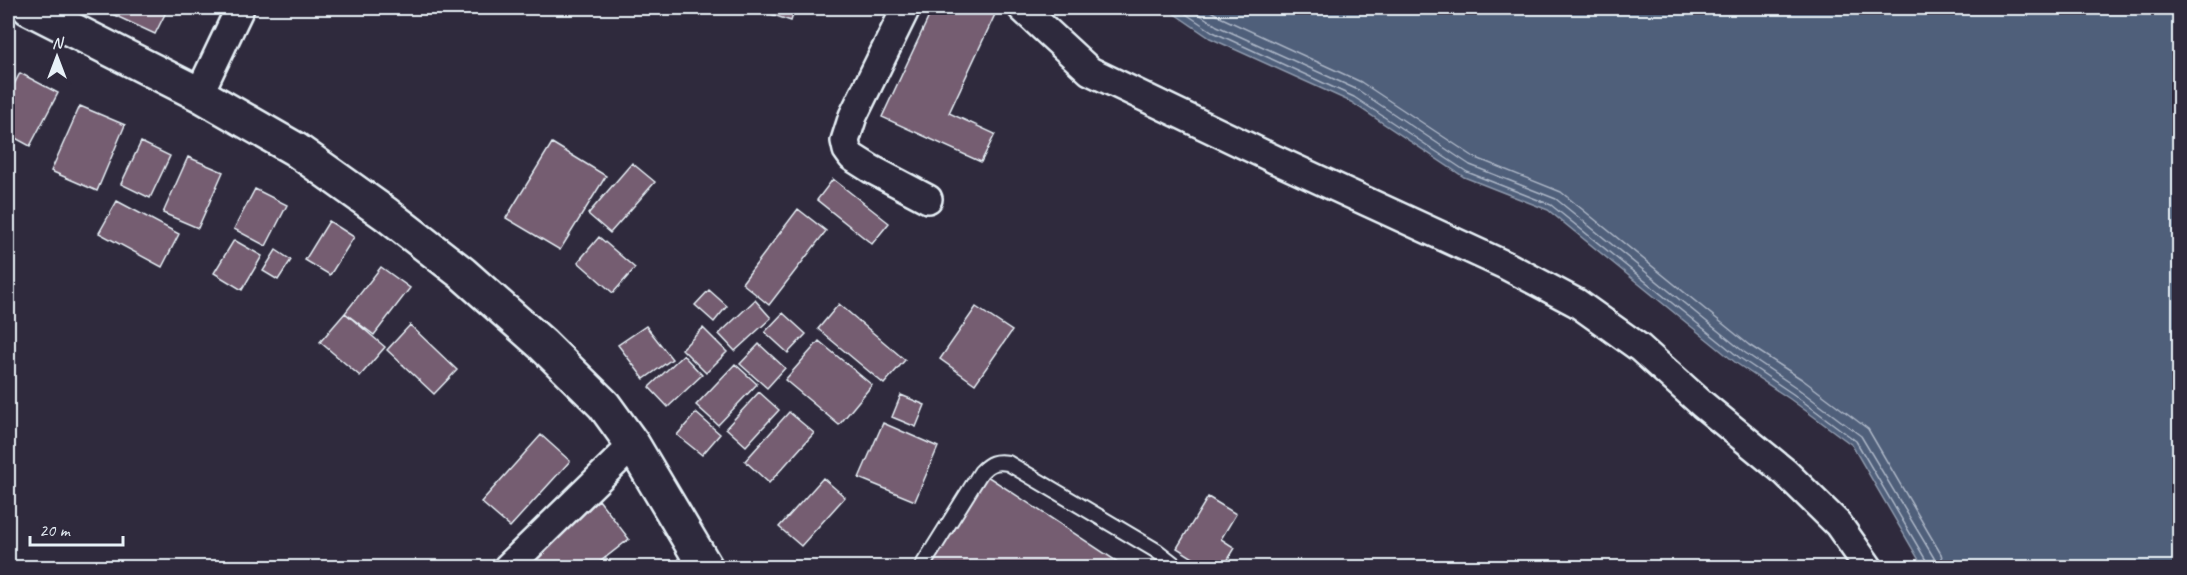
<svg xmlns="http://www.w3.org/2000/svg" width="2187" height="575" viewBox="0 0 2187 575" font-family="Caveat,sans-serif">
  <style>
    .water { fill: #505e7a; stroke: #8d99ac; stroke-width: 1.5 }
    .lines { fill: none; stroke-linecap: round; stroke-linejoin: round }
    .shore { stroke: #abb6c6; stroke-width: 1.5 }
    .building { fill: #755d71; stroke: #e8f1f8; stroke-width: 1.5 }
    .service-casing { stroke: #e8f1f8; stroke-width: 18 }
    .minor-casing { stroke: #e8f1f8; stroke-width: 32 }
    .tertiary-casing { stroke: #e8f1f8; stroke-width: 38 }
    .service { stroke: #2f2a3d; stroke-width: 14 }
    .minor { stroke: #2f2a3d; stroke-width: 27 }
    .tertiary { stroke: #2f2a3d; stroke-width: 33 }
  </style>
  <rect width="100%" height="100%" fill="#2f2a3d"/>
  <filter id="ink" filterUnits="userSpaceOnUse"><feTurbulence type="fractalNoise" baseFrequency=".0167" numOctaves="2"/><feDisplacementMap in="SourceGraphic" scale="12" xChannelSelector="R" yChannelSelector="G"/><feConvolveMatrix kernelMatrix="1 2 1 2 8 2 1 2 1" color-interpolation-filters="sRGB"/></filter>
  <g filter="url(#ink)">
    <!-- water -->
    <path class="water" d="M1166,8H2179V567H1923L1852,445L1790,399L1736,363L1548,210L1464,177L1351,102L1210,38Z"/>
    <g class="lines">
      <!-- shore -->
      <path class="shore" d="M1177,8L1213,32L1354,97L1467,172L1551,205L1740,358L1793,394L1856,441L1927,562L1928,568
        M1190,8L1217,26L1358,90L1470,165L1556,199L1744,352L1797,388L1861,436L1934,558L1936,568
        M1206,8L1222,18L1361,82L1474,157L1561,192L1749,345L1803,380L1868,429L1941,554L1945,568"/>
    </g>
    <!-- building -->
    <path class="building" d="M99,8H168L155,34Z
      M753,8H795L791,21Z
      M933,8H998L949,113L995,134L981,162L882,117Z
      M20,73L58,93L30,146L8,134V96Z
      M80,106L125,125L97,191L51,171Z
      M141,142L170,156L150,198L121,184Z
      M552,143L606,176L560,250L506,218Z
      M188,157L223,172L198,228L163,213Z
      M632,163L655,182L610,233L588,214Z
      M833,179L889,223L872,244L817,200Z
      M255,189L287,205L266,246L234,229Z
      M117,201L179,234L162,267L99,233Z
      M798,209L826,231L769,305L742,283Z
      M329,221L354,237L330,275L305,260Z
      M599,237L635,268L613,293L578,262Z
      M234,240L262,256L242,290L214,273Z
      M276,250L291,260L278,280L263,271Z
      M381,267L410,288L374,335L345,313Z
      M709,290L727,306L714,322L695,305Z
      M755,300L771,318L735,351L719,334Z
      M839,304L905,360L884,384L818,329Z
      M976,307L1012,331L975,384L940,359Z
      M345,313L385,347L360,376L320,342Z
      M783,313L806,334L788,353L765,332Z
      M410,325L457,370L434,394L387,350Z
      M646,326L672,359L644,379L618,345Z
      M703,328L727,352L706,373L682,349Z
      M819,341L872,385L839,425L785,380Z
      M759,344L785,368L767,388L740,364Z
      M683,355L702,375L668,407L649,387Z
      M735,364L757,384L718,425L696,405Z
      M759,392L779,410L746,446L726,428Z
      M901,395L925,405L916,427L892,417Z
      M789,412L814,433L769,483L745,461Z
      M696,413L720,434L702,455L677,435Z
      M883,423L938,447L915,501L859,478Z
      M541,435L570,461L510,527L481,502Z
      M987,476L1127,568H926Z
      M823,478L845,497L801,546L779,527Z
      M1208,497L1236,514L1221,539L1235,548L1223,568H1209L1177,548Z
      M599,500L629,539L592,568H513Z"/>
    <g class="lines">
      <defs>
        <path id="service" d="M921,568L981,472C990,463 995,461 1008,463L1157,551L1179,568"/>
        <path id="minor" d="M906,8L853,116L845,141L847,150L852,157L871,169L928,199
          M1022,8L1090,71L1274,159L1507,266L1577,303L1640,348L1702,404L1785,472L1838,524L1869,568
          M199,94L240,8
          M507,568L633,445"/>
        <path id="tertiary" d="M29,8L199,94L295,149L386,214L462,273L542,344L604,405L633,445L706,568"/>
      </defs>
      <!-- service casing -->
      <use href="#service" class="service-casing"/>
      <!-- minor casing -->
      <use href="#minor" class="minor-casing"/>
      <!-- tertiary casing -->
      <use href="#tertiary" class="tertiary-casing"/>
      <!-- service -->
      <use href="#service" class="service"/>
      <!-- minor -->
      <use href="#minor" class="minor"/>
      <!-- tertiary -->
      <use href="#tertiary" class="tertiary"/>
    </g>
  </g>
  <!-- margin -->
  <rect width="2187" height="575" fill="none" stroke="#2f2a3d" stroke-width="30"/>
  <rect x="15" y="15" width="2157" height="545" fill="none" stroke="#e8f1f8" stroke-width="2" filter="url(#ink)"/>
  <!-- north arrow -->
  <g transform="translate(57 57)" stroke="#2f2a3d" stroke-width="4.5" paint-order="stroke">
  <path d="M0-4.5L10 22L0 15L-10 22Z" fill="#e8f1f8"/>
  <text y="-9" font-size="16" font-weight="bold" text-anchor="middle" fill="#e8f1f8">N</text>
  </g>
  <!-- scale -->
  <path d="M30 536v9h93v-9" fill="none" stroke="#e8f1f8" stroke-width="3"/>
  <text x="39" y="536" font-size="18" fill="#e8f1f8" stroke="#2f2a3d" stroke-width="4.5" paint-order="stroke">20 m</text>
</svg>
